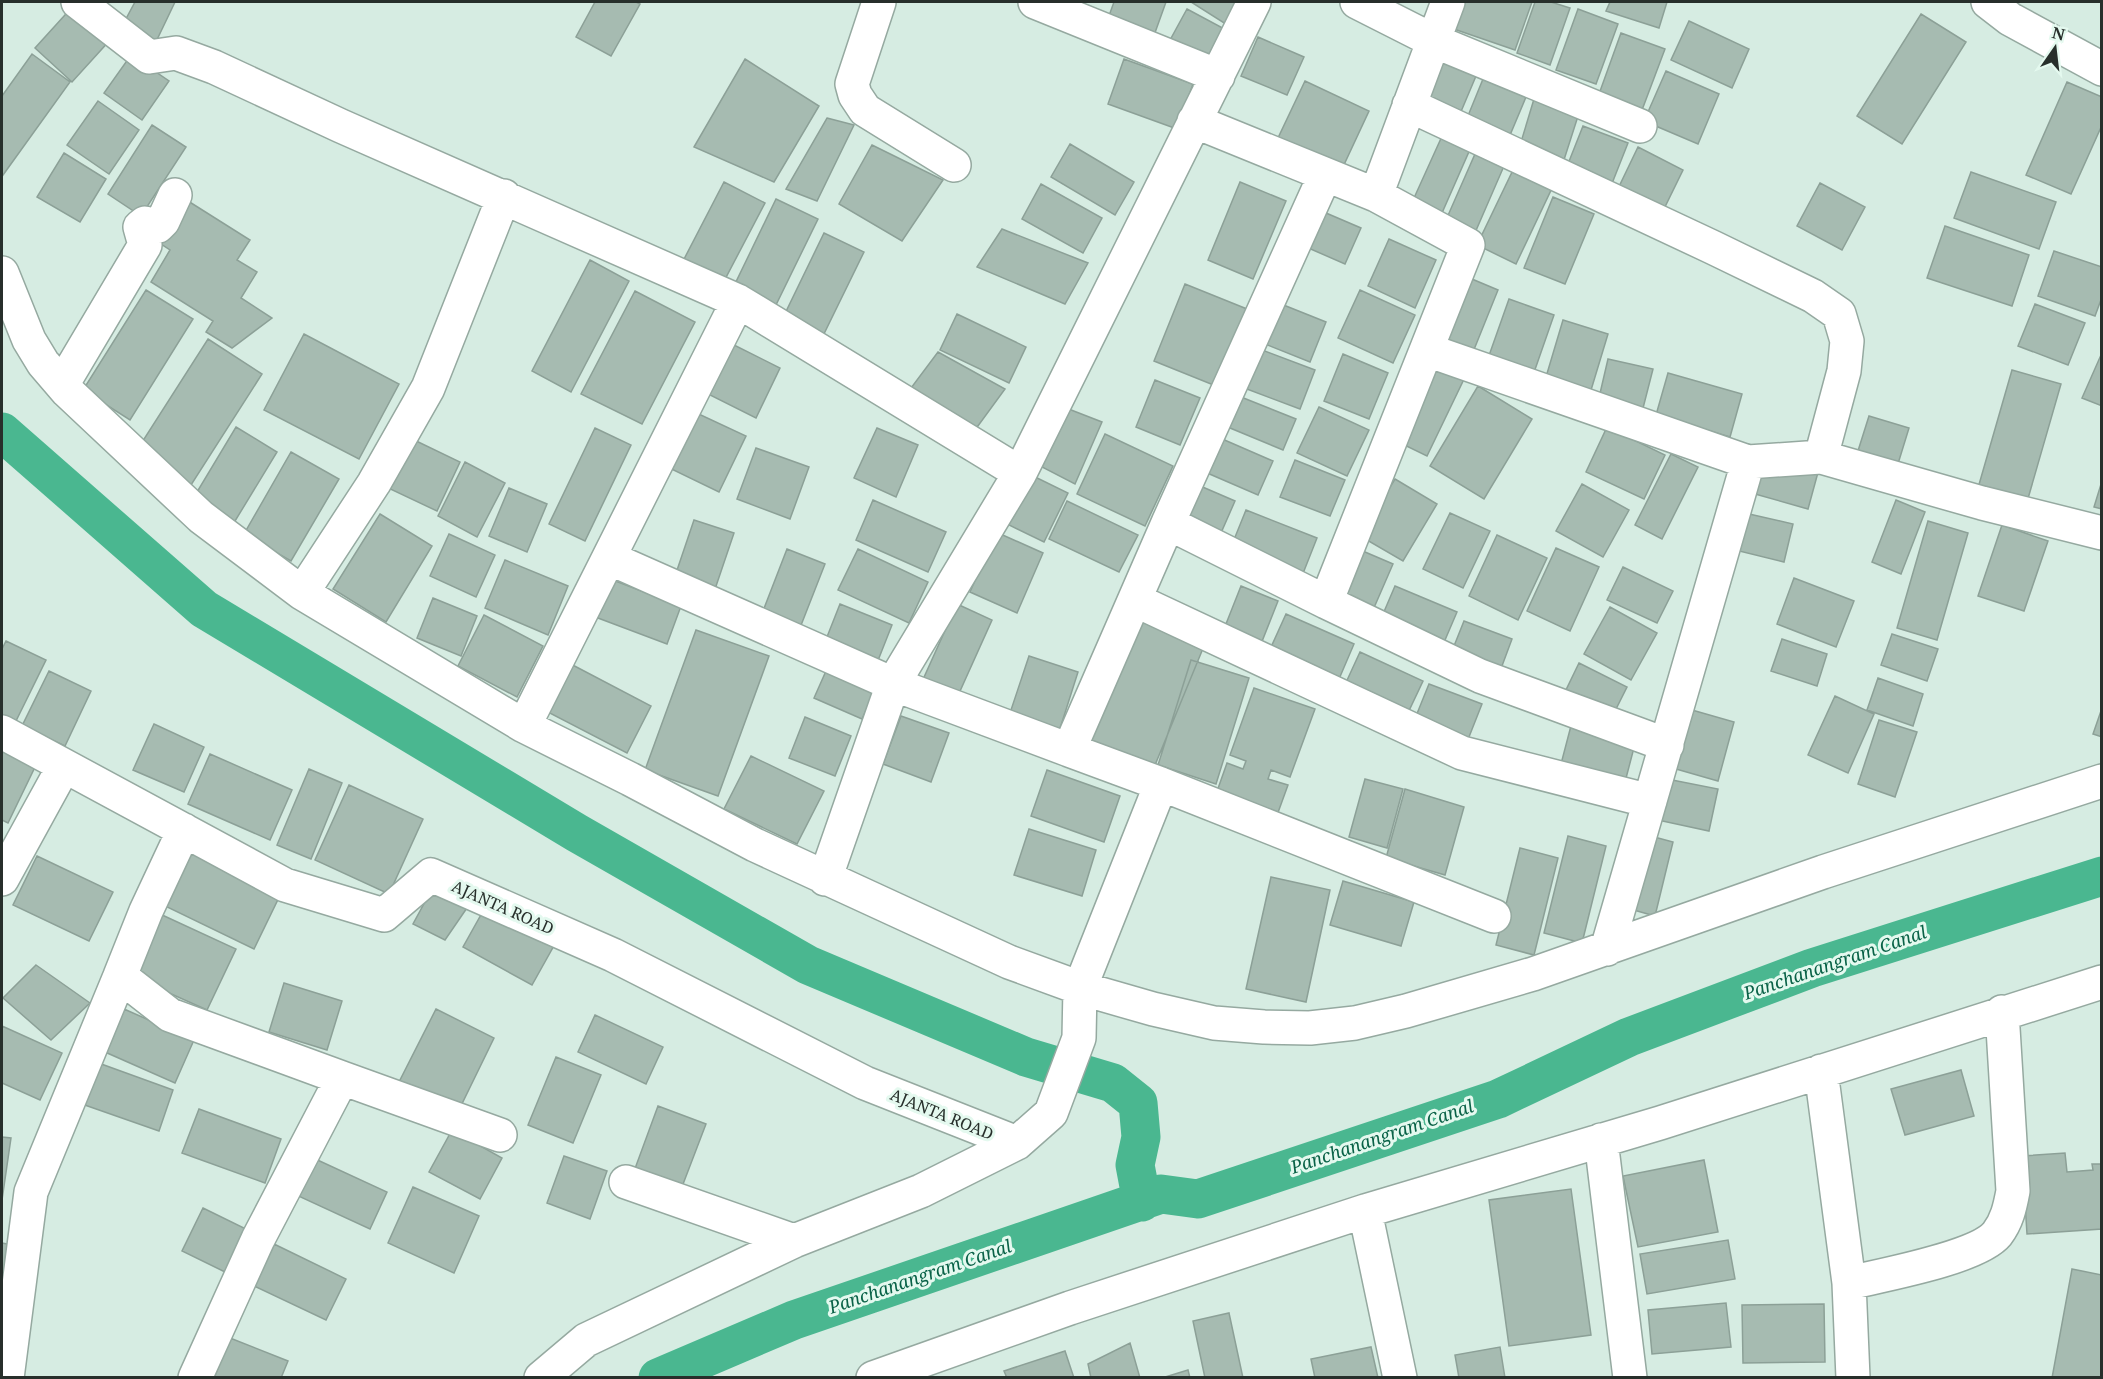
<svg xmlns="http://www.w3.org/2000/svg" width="2103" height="1379" viewBox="0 0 2103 1379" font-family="'Noto Serif',serif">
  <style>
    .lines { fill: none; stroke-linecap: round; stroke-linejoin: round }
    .canal { stroke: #4ab790; stroke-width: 39 }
    .building { fill: #a6bbb1; stroke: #8ca097; stroke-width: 1.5 }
    .minor-casing { stroke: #95a9a0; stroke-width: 36 }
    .minor { stroke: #fff; stroke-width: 33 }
    .labels { text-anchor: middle; stroke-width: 6; stroke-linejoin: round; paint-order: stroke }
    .street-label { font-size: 16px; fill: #272f2b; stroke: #e4f9ef }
    .water-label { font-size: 18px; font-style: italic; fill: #096247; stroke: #e4f9ef }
  </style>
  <rect width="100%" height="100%" fill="#d6ece2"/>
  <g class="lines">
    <!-- canal -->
    <path class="canal" d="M2,432L204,609L577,833L808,965L1026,1057L1113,1083L1138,1103L1141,1137L1135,1165L1142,1202
      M658,1378L794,1320L1161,1194L1198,1199L1498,1099L1629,1037L1812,968L2102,876"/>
  </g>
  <!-- building -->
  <path class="building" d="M135,2H175L153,48L120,30Z
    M595,2H636L640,4L611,56L576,37Z
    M1114,2H1166L1152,41L1106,24Z
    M1191,2H1249L1232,28Z
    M1457,2H1532L1515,50L1448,27Z
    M1535,2H1551L1570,8L1550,65L1517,53Z
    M1610,2H1667L1659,28L1606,11Z
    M74,5L111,39L72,82L35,48Z
    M1187,9L1232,33L1215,65L1169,42Z
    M1578,9L1618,24L1596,84L1556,70Z
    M1921,14L1966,42L1902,144L1857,116Z
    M1689,21L1749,49L1732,88L1671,60Z
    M1621,33L1665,49L1642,110L1599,94Z
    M1258,37L1304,57L1287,95L1241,76Z
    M1438,52L1479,69L1457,121L1417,104Z
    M32,54L70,82L3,175L2,174V96Z
    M131,55L169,81L142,120L104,93Z
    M745,59L819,106L774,182L694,147Z
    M1124,59L1193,84L1177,129L1108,104Z
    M1666,71L1719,94L1698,144L1644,121Z
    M1483,79L1526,97L1505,147L1463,128Z
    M1305,81L1369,111L1342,169L1278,138Z
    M2067,82L2102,97V125L2071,194L2026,175Z
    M1534,99L1579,113L1562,166L1518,152Z
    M98,101L139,130L109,174L67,145Z
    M827,118L854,125L817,201L786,189Z
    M152,125L186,147L141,216L108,194Z
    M1583,126L1628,143L1609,191L1564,174Z
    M1443,134L1471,147L1438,222L1409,209Z
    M1070,144L1134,182L1115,215L1051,177Z
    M872,145L943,180L902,241L839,204Z
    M1638,147L1683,170L1660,217L1615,195Z
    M64,153L106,179L80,222L37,197Z
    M1475,154L1504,166L1471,242L1442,229Z
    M1514,168L1553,186L1516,264L1477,245Z
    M1971,172L2056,202L2039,249L1954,218Z
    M724,182L765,203L722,285L682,263Z
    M1240,182L1286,201L1253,279L1208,260Z
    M1820,183L1865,207L1842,250L1797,226Z
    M1041,184L1102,218L1083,253L1022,219Z
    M1553,197L1594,214L1565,284L1524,268Z
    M776,199L818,219L774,309L733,288Z
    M188,201L250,240L237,260L257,272L241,298L272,318L232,348L206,332L213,321L151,282L170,250L161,244Z
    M1312,207L1361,228L1345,264L1297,243Z
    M1945,226L2029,255L2012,306L1927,278Z
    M1002,229L1088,263L1065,304L977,267Z
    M824,233L864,252L819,344L779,326Z
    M1389,239L1436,260L1415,308L1368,286Z
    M2054,251L2102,267V297L2095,316L2038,296Z
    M590,260L629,281L571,392L532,371Z
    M1460,274L1498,290L1471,357L1433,342Z
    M1185,284L1247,309L1216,386L1154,361Z
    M146,290L193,319L130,420L83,390Z
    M1360,290L1415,315L1393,363L1338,338Z
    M635,291L695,322L642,424L581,394Z
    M1509,299L1554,315L1531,381L1486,364Z
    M1271,300L1326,322L1310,362L1255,340Z
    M2035,304L2085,323L2068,365L2018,346Z
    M957,314L1026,347L1009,383L940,350Z
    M1563,320L1608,334L1588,400L1543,387Z
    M304,334L399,384L359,459L264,410Z
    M208,339L262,374L191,485L137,450Z
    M730,343L780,368L756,418L706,393Z
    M1254,347L1315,370L1300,409L1239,386Z
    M938,352L1005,389L975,430L911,388Z
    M1343,354L1388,373L1369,419L1324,401Z
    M2101,355L2102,356V406L2082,398Z
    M1608,359L1653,369L1642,412L1598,402Z
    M1433,361L1465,377L1427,456L1394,440Z
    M2012,370L2061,384L2027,502L1978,488Z
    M1668,373L1742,394L1730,437L1656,415Z
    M1155,380L1200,398L1180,445L1136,427Z
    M1478,386L1532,419L1484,499L1430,466Z
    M1231,393L1296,419L1283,450L1218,423Z
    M1319,407L1369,430L1347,476L1297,453Z
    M1066,408L1102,422L1075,484L1042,467Z
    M688,409L746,436L719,492L661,464Z
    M1869,416L1909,428L1897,467L1857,454Z
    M236,427L277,452L232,526L191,502Z
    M1607,427L1665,455L1644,499L1586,472Z
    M595,428L631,445L585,541L549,524Z
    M877,428L918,445L896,497L854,478Z
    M1105,434L1173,466L1145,526L1077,494Z
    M1213,435L1273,461L1258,495L1198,469Z
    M410,438L460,462L437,511L386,487Z
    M756,448L809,467L790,519L737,499Z
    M291,452L339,479L291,561L244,534Z
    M1671,454L1698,467L1662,539L1635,525Z
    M1295,460L1345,480L1330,516L1280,497Z
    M465,462L505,483L477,537L438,516Z
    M1820,465L1808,509L1755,494L1764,466Z
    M1029,474L1068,493L1044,542L1005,523Z
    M1395,479L1437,504L1403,561L1360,536Z
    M2102,481V509L2094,507Z
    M1191,482L1235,501L1217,542L1174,524Z
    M1582,484L1629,510L1603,557L1556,531Z
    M509,488L547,504L527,552L489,536Z
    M873,500L946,532L928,572L856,540Z
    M1896,500L1925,512L1901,574L1872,562Z
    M1067,501L1138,535L1119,572L1049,539Z
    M1246,510L1317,538L1300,581L1229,552Z
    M1736,511L1793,524L1784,562L1727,548Z
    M1450,513L1490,531L1463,588L1423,569Z
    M380,514L432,546L386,622L333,589Z
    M694,520L734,533L713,595L673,582Z
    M1928,521L1968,533L1937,640L1897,628Z
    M2002,525L2048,541L2024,611L1978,596Z
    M996,532L1043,553L1017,613L970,592Z
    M449,534L495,555L476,597L430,576Z
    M1497,535L1547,558L1518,620L1469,596Z
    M1556,548L1599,567L1570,631L1527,611Z
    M787,549L825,564L796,638L758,624Z
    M858,549L928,582L909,623L838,590Z
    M1358,549L1393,564L1373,610L1338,595Z
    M505,560L568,586L548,635L485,608Z
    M1623,567L1673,591L1657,623L1607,600Z
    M605,577L681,606L667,644L590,615Z
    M1794,578L1854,601L1836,647L1777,624Z
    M1241,586L1278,601L1259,649L1222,634Z
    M1395,586L1457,612L1442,647L1380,621Z
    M433,598L477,616L461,656L417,638Z
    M840,604L892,625L875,668L823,647Z
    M957,604L992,620L956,700L921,684Z
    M1610,607L1657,633L1631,680L1584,654Z
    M1286,614L1354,644L1336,686L1267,656Z
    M484,615L543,646L517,697L458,666Z
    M1132,616L1204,646L1153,770L1081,741Z
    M1464,621L1512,639L1499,674L1450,656Z
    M696,630L769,656L718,796L645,770Z
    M1892,634L1938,649L1927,681L1881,665Z
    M1782,639L1827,654L1817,686L1771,671Z
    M6,641L46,660L14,725L2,719V649Z
    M1360,652L1423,681L1406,717L1343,689Z
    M1029,656L1078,672L1057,738L1007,722Z
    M1191,660L1249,678L1216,784L1158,765Z
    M565,661L651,706L627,753L540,708Z
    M830,662L878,684L862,719L814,698Z
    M1579,663L1627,687L1612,717L1565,692Z
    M49,671L91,691L65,746L22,726Z
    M1878,678L1923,694L1913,726L1867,710Z
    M1429,684L1482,704L1465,747L1412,726Z
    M1254,688L1315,709L1290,777L1271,770L1268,779L1288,785L1276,818L1215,797L1227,763L1243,769L1246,761L1230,755Z
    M1835,696L1874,714L1848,773L1808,755Z
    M1685,708L1734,722L1718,781L1669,767Z
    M2102,708V737L2093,734Z
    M901,716L949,733L931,782L883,764Z
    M805,717L851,736L835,776L789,758Z
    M1879,720L1917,732L1895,797L1858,784Z
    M1572,722L1636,740L1625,782L1561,764Z
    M154,724L204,747L184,792L133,770Z
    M2,750L35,767L8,823L2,820Z
    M210,754L292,790L270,840L188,804Z
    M751,756L824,791L797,844L724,809Z
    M309,769L342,783L311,859L277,845Z
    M1047,770L1120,796L1104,842L1031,816Z
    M1662,778L1718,789L1709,831L1653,819Z
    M1365,779L1403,789L1387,848L1349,837Z
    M349,785L423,819L389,894L315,860Z
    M1405,789L1464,807L1445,875L1386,858Z
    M1029,829L1096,850L1082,896L1014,875Z
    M1647,835L1673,842L1655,916L1630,909Z
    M1568,836L1606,846L1582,943L1544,933Z
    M194,841L285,885L254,949L163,905Z
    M1520,848L1558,858L1534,955L1496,945Z
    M37,856L113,892L89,941L13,905Z
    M1271,877L1330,890L1306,1002L1246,989Z
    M1343,881L1414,902L1401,946L1330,925Z
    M432,889L469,905L445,940L413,924Z
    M487,904L556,942L532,985L463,947Z
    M160,914L236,949L207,1010L131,976Z
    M36,965L90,1003L51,1040L3,998Z
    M284,983L342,1001L327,1050L269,1032Z
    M124,1009L194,1040L175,1083L105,1052Z
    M436,1009L494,1038L456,1116L397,1086Z
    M595,1015L663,1047L646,1084L578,1052Z
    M2,1026L62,1053L40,1100L2,1083Z
    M556,1057L601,1075L573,1143L528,1125Z
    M93,1061L173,1090L159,1131L79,1103Z
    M1961,1070L1974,1116L1905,1135L1891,1089Z
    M658,1106L706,1124L680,1192L633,1174Z
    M199,1109L281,1139L265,1183L182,1153Z
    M452,1130L502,1158L480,1199L429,1172Z
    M2,1137L11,1138L2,1200Z
    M2065,1153L2067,1172L2093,1170L2092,1164H2102V1229L2027,1234L2022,1156Z
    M564,1156L607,1171L590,1219L547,1203Z
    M311,1157L387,1192L370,1229L294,1194Z
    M1704,1160L1718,1232L1638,1247L1623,1176Z
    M413,1187L479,1216L454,1273L388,1243Z
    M1571,1189L1591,1335L1509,1346L1489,1200Z
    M203,1208L246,1229L225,1272L182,1251Z
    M1728,1240L1735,1279L1647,1294L1640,1254Z
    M2,1243L13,1245L2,1292Z
    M274,1244L346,1279L326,1320L254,1286Z
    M2072,1269L2102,1275V1378H2052Z
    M1726,1303L1731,1347L1652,1354L1648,1310Z
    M1824,1304L1825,1362L1743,1363L1742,1305Z
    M1229,1313L1243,1378H1205L1193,1321Z
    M230,1338L288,1361L281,1378H214Z
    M1130,1343L1140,1378H1091L1088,1364Z
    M1371,1347L1378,1378H1315L1311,1359Z
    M1500,1347L1505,1378H1459L1455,1355Z
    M1065,1351L1074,1378H1007L1004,1371Z
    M1188,1370L1190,1378H1162Z"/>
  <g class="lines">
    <defs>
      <path id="minor" d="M78,2L149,57L176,53L214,67L341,126L738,301
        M879,2L852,84L855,95L865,110L954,165
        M1035,2L1218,76
        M1357,2L1434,41L1640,126
        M1988,2L2010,19L2102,69
        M1409,105L1712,247L1813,296L1839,314L1847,341L1844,371L1821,457
        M1194,121L1376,195L1448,2
        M1325,175L1168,523L1326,602L1468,245L1376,195
        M2,273L29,340L43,363L67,391L201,517L302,593L524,726L630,779L755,845L1009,962L1080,988L1153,1009L1214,1023L1264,1027L1310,1028L1355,1023L1406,1011L1533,974L1823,872L2102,781
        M1427,350L1748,462L1821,457L1982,503L2102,533
        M62,385L145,245L140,227L145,223L158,226L163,221L175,195
        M609,558L893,684L1069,750L1168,523
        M302,593L374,483L428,388L504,196
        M1135,600L1462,753L1650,801
        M1326,602L1480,676L1667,745
        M524,726L738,301L1020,473
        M2,732L285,885L384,915L431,875L613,955L865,1083L1017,1143
        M1161,784L1494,916
        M184,830L146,911L120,976L170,1015L342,1078L258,1239L195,1378
        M2,879L64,766
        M825,879L893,684L1020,473L1254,2
        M1607,949L1748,462
        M1821,1071L1849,1283L1853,1378
        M342,1078L500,1135
        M1601,1140L1630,1378
        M626,1182L794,1241
        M1365,1211L1400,1378
        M1849,1283C1882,1275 1977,1258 1997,1234C2007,1221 2010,1207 2013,1191L2002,1012
        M7,1378L31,1192L120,976
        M541,1378L586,1340L794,1241L921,1191L1017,1143L1051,1113L1079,1038L1080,988L1161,784L1069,750
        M873,1378L1070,1308L1365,1211L1660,1123L2102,982"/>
    </defs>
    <!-- minor casing -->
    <use href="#minor" class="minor-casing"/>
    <!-- minor -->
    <use href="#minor" class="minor"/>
  </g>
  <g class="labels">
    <!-- street labels -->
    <g class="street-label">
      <text transform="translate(503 907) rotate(24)" y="6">AJANTA ROAD</text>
      <text transform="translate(942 1114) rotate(22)" y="6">AJANTA ROAD</text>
    </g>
    <!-- water labels -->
    <g class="water-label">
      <text transform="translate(1835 963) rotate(-19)" y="6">Panchanangram Canal</text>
      <text transform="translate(1382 1137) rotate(-19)" y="6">Panchanangram Canal</text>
      <text transform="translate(920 1277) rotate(-19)" y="6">Panchanangram Canal</text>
    </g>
  </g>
  <!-- border -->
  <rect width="2103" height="1379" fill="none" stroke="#272f2b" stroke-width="6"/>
  <!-- north arrow -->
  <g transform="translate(2055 48) rotate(14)" stroke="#e4f9ef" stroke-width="4.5" paint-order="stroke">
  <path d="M0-4.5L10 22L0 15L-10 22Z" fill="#272f2b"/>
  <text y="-9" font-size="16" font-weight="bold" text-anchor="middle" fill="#272f2b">N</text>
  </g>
</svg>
